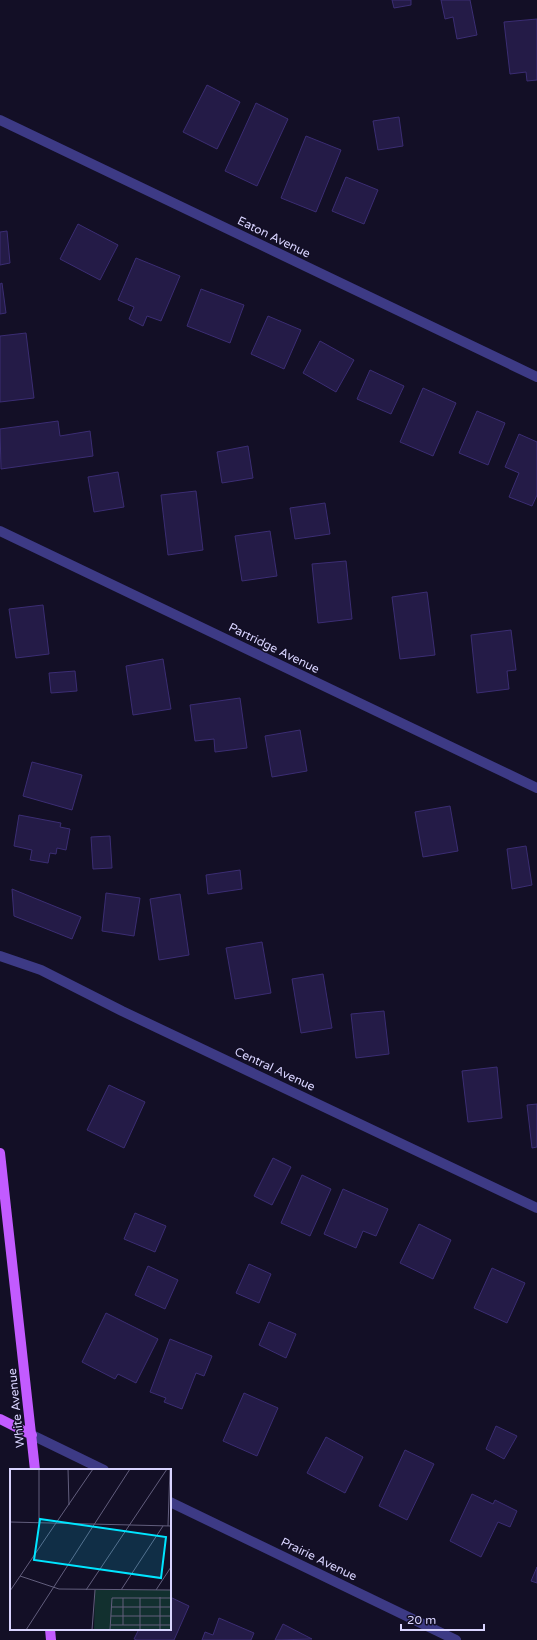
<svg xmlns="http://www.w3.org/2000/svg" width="537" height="1640" viewBox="0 0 537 1640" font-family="'Varela Round',sans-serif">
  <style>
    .building { fill: #241b47; stroke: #3b2d73 }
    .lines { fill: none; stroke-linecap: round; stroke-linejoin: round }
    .minor { stroke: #3d3a85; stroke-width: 10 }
    .major { stroke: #c25bff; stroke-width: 10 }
    .labels { text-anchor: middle; stroke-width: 3; stroke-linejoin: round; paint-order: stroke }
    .street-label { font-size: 12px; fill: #d9d4ff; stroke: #130f26 }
    .inset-road { fill: none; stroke: #625e7d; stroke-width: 1 }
    .view { fill: #00e5ff; fill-opacity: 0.15; stroke: #00e5ff; stroke-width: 2 }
    .inset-edge { fill: none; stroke: #d9d4ff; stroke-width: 2 }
  </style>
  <rect width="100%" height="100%" fill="#130f26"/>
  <!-- building -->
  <path class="building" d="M392,0H411V5L394,8Z
    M441,0H470L477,35L457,39L453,17L445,19Z
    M537,19V80L527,81L526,72L510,74L504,22Z
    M207,85L240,102L217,149L183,132Z
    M256,103L288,119L257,186L225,171Z
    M399,117L403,146L378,150L373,121Z
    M306,136L341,150L316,212L281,198Z
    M346,177L378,190L364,224L332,211Z
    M78,224L118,245L100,280L60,259Z
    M7,231L10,263L0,265V232Z
    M136,258L180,276L161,321L147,316L143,326L129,319L134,307L118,300Z
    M2,283L6,313L0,314V284Z
    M201,289L244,305L230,343L187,326Z
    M268,316L301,330L284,369L251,354Z
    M26,333L34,398L0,402V336Z
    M320,341L354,360L336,392L303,373Z
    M370,370L404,386L391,414L357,399Z
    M423,388L456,403L433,456L400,442Z
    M477,411L505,423L488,465L459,453Z
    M58,421L60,436L90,431L93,456L1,469L0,429Z
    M519,434L537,442V495L532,506L509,497L519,473L505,467Z
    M248,446L253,478L222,483L217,452Z
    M118,472L124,507L94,512L88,477Z
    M196,491L203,550L168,555L161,495Z
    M325,503L330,534L295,539L290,508Z
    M270,531L277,576L242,581L235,536Z
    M346,561L352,619L318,623L312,564Z
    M427,592L435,655L400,659L392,597Z
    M43,605L49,654L16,658L9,609Z
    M511,630L516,670L507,671L509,689L477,693L471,635Z
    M163,659L171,709L133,715L126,666Z
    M75,671L77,691L51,693L49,673Z
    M240,698L247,748L215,752L214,739L195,741L190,705Z
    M300,730L307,771L272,777L265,736Z
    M32,762L82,775L72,810L23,796Z
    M450,806L458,851L423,857L415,812Z
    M19,815L61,823L60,827L70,829L66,850L57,848L56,854L50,853L48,863L30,860L32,850L14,846Z
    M110,836L112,868L93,869L91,837Z
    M526,846L532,885L512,889L507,849Z
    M240,870L242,889L208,894L206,875Z
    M12,889L81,917L72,939L14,916Z
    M106,893L140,898L134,936L102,931Z
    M180,894L189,955L159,960L150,899Z
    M262,942L271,993L235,999L226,948Z
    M323,974L332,1028L301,1033L292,979Z
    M384,1011L389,1054L356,1058L351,1014Z
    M497,1067L502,1118L468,1122L462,1071Z
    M109,1085L145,1102L124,1148L87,1130Z
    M537,1104V1147L532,1148L527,1105Z
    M273,1158L291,1167L272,1205L254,1196Z
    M302,1175L331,1189L310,1236L281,1223Z
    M343,1189L388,1209L376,1236L363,1231L356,1248L324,1234Z
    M135,1213L166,1226L155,1252L124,1239Z
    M419,1224L451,1240L433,1279L400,1263Z
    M249,1264L271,1274L259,1303L236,1293Z
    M148,1266L178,1280L165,1309L135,1295Z
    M492,1268L525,1283L507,1323L474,1308Z
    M106,1313L158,1339L136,1383L118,1374L115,1379L82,1362Z
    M269,1322L296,1334L286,1358L259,1345Z
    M170,1339L212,1356L204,1376L196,1373L182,1409L164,1402L166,1398L150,1392Z
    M244,1393L278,1408L257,1456L223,1441Z
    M496,1426L517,1436L504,1459L486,1449Z
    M326,1437L363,1457L345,1493L307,1473Z
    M405,1450L434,1464L407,1520L379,1506Z
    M472,1494L493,1504L495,1500L517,1511L510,1527L498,1522L481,1557L450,1541Z
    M537,1567V1583L531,1581Z
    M170,1597L189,1606L174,1640H137L134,1639L139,1629H170Z
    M219,1618L254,1633L251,1640H202L205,1632L213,1635Z
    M283,1624L312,1639L275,1640Z"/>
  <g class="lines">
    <!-- minor -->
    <path class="minor" d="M0,120L537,377
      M0,531L537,788
      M0,956L41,970L122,1011L537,1208
      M32,1435L104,1470
      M170,1502L456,1640"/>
    <!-- major -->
    <path class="major" d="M0,1153L35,1470
      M0,1419L32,1435
      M50,1629L51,1640"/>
  </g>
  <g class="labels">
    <!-- street labels -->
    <g class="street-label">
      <text transform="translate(274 237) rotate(26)" y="4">Eaton Avenue</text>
      <text transform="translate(274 648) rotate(26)" y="4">Partridge Avenue</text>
      <text transform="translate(275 1069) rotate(25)" y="4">Central Avenue</text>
      <text transform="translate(16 1408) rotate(-96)" y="4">White Avenue</text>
      <text transform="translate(319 1559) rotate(26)" y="4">Prairie Avenue</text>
    </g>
  </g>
  <!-- overview -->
  <g transform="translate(10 1469)">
    <rect width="161" height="161" fill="#130f26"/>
    <path d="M85,121H161V161H84Z" fill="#12302f"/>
    <path class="inset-road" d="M29,0V54M58,0L59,36M0,53L161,57M46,54L83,0M158,57L160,0M10,107L49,120L161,121M76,121L157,0M111,121L153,57M146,121L161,98M0,122L46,54M113,129V156M101,138H161M101,147H161M101,156H161M16,161L120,0M82,161L85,121M100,161L102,129H161M130,161V129M150,161V128"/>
    <path class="view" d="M30,50L156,68L151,109L24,91Z"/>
    <rect width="161" height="161" class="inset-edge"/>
  </g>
  <!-- scale -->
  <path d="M401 1624v6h83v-6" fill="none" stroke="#d9d4ff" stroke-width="2"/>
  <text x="407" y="1624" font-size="12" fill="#d9d4ff" stroke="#130f26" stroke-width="3" paint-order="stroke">20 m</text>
</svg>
